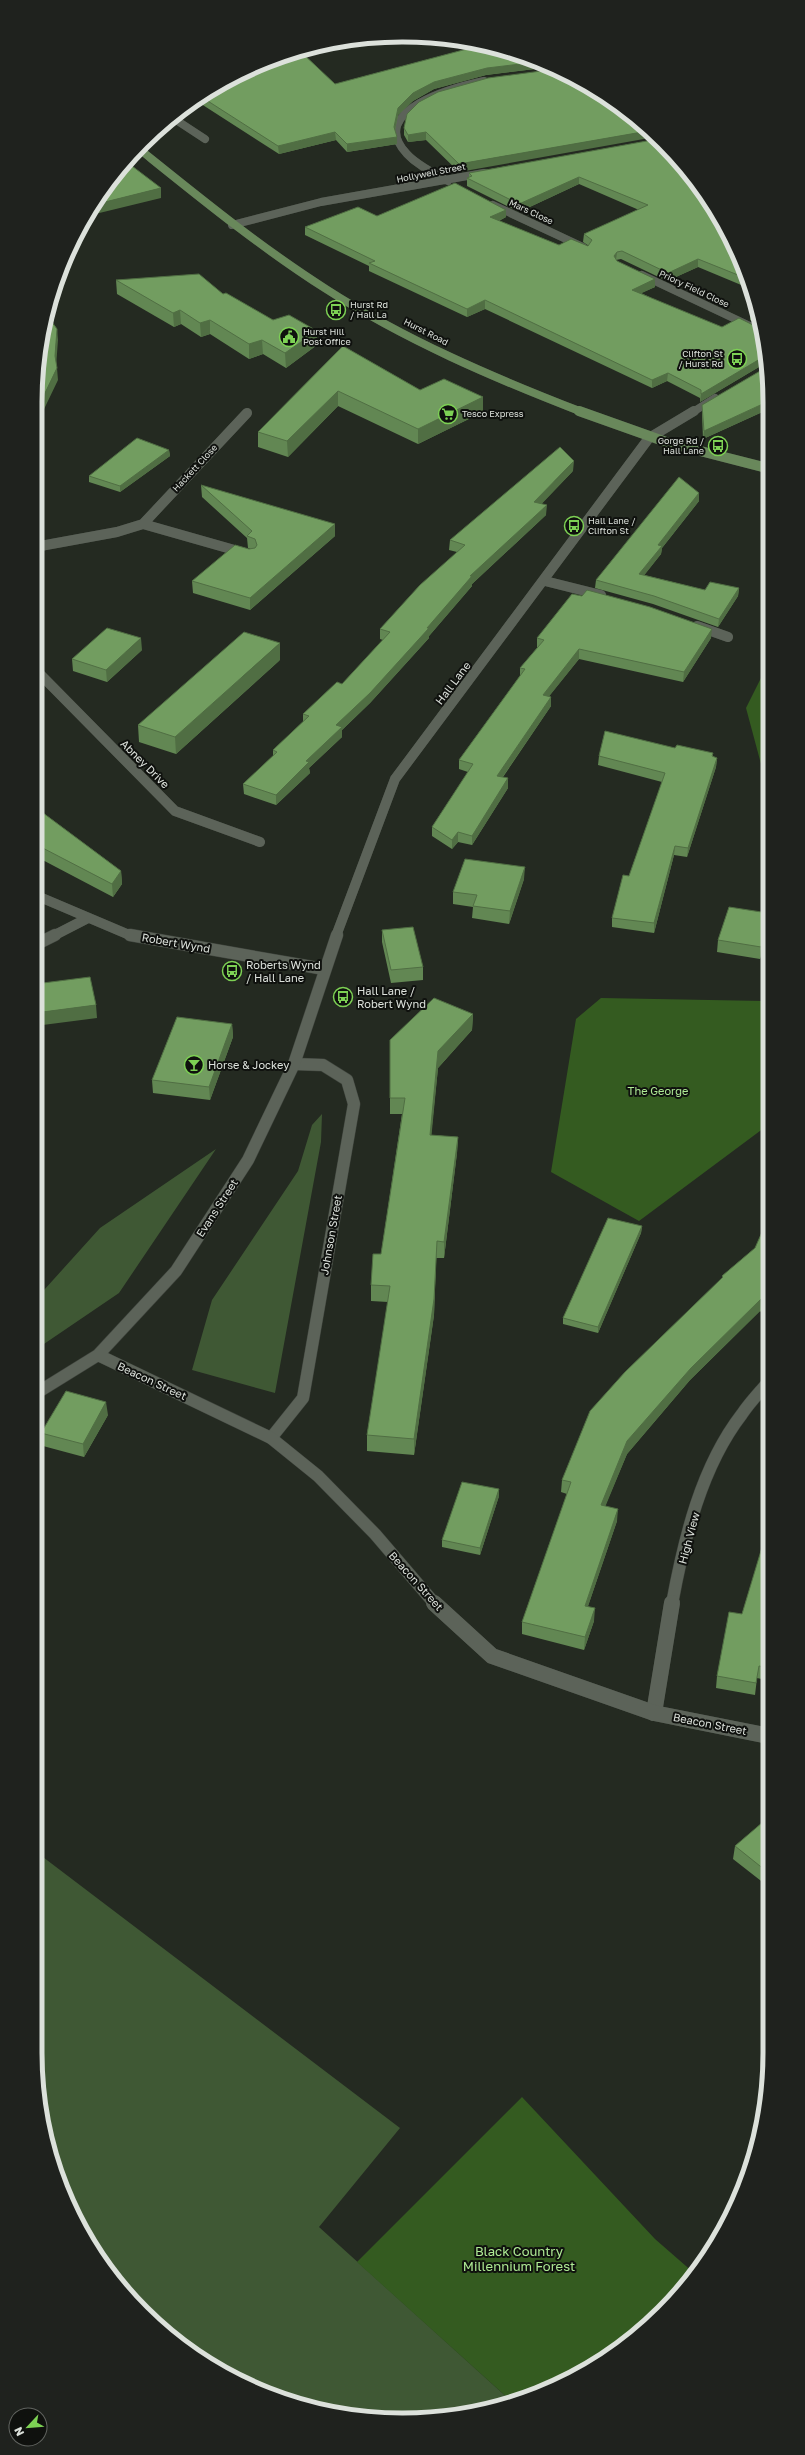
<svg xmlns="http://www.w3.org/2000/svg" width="805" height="2455" viewBox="0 0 805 2455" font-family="'Golos Text',sans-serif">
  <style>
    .green { fill: #3f5834 }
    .forest { fill: #345b20 }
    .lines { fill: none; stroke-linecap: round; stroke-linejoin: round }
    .street-far3-casing { stroke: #3f443d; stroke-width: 8 }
    .street-far2-casing { stroke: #3f443d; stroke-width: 10 }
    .street-far1-casing { stroke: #3f443d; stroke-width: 13 }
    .street-casing { stroke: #3f443d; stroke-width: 16 }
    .secondary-far3-casing { stroke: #3f443d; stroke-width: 8 }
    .secondary-far2-casing { stroke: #3f443d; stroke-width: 10 }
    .secondary-far1-casing { stroke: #3f443d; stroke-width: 13 }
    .secondary-casing { stroke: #3f443d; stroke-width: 16 }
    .primary-far1-casing { stroke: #3f443d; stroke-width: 8 }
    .primary-casing { stroke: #3f443d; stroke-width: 10 }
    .street-far3 { stroke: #5c6359; stroke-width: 8 }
    .street-far2 { stroke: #5c6359; stroke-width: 10 }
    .street-far1 { stroke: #5c6359; stroke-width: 12 }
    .street { stroke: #5c6359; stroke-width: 16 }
    .secondary-far3 { stroke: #5c6359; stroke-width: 8 }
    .secondary-far2 { stroke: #5c6359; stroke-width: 10 }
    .secondary-far1 { stroke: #5c6359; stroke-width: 12 }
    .secondary { stroke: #5c6359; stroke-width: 16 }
    .primary-far1 { stroke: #69885b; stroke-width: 8 }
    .primary { stroke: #69885b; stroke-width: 10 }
    .wall { fill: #628753 }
    .shaded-wall { fill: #506e43 }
    .building { fill: #729d60; stroke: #506e43 }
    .labels { text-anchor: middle; stroke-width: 4; stroke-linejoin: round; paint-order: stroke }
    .far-street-label { font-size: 9px; fill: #dce1db; stroke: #0f110e }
    .far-poi-label { font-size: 9px; fill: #dce1db; stroke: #0f110e; text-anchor: start }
    .street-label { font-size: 11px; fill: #dce1db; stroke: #0f110e }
    .poi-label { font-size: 11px; fill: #dce1db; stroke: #0f110e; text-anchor: start }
    .park-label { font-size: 11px; fill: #aeea94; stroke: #0f110e }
    .near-park-label { font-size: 13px; fill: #aeea94; stroke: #0f110e }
    .rim { fill: none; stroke: #dce1db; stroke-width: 5 }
  </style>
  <rect width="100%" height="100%" fill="#242a21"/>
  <!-- green -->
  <path class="green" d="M322,1114L321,1142L275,1393L192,1370L212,1300L298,1171L312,1125Z
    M216,1149L119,1293L41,1346H35V1300L100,1228Z
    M35,1851L400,2128L319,2227L511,2401L497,2408L426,2419L355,2417L240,2382L179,2344L126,2295L63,2193L42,2124L35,2052Z"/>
  <!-- forest -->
  <path class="forest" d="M767,666L768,790L746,708Z
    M601,998L768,1001V1125L639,1221L551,1172L576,1019Z
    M522,2097L655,2239L694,2273L662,2313L607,2358L511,2401L357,2262Z"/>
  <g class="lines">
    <defs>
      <path id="street-far3" d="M173,118L205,139
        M448,181C434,173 418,166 407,154C365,110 456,87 484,81
        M493,205L583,247
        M232,225L321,202L484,173
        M642,275L750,326"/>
      <path id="street-far2" d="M143,524L245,553
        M35,547L117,532L143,524L247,413
        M545,581L601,595
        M697,626L728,637
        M35,669L175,811L260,842
        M35,895L127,934L136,936
        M53,936L88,918"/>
      <path id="street-far1" d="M130,935L324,969
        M35,945L55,935
        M271,1438L303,1398L354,1104L347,1080L323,1065L294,1064
        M672,1604C684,1539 701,1467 742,1414C750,1402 760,1392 769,1381"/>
      <path id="street" d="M654,1713L672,1603"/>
      <path id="secondary-far3" d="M693,412L715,398"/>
      <path id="secondary-far2" d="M336,936L395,779L649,438L694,411"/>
      <path id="secondary-far1" d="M98,1355L271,1438L318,1476L375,1534L435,1604
        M35,1394L98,1355L176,1271L248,1160L294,1064L337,935"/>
      <path id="secondary" d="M434,1603L492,1656L654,1713L769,1736"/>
      <path id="primary-far1" d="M138,148C199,197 260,247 326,289C405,340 494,378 582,412"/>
      <path id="primary" d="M579,411L669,443L767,468"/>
    </defs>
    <!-- street-far3 casing -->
    <use href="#street-far3" class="street-far3-casing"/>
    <!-- street-far2 casing -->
    <use href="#street-far2" class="street-far2-casing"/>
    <!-- street-far1 casing -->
    <use href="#street-far1" class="street-far1-casing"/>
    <!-- street casing -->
    <use href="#street" class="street-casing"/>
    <!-- secondary-far3 casing -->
    <use href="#secondary-far3" class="secondary-far3-casing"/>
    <!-- secondary-far2 casing -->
    <use href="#secondary-far2" class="secondary-far2-casing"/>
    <!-- secondary-far1 casing -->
    <use href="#secondary-far1" class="secondary-far1-casing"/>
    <!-- secondary casing -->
    <use href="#secondary" class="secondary-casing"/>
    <!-- primary-far1 casing -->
    <use href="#primary-far1" class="primary-far1-casing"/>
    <!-- primary casing -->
    <use href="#primary" class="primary-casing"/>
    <!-- street-far3 -->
    <use href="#street-far3" class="street-far3"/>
    <!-- street-far2 -->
    <use href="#street-far2" class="street-far2"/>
    <!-- street-far1 -->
    <use href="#street-far1" class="street-far1"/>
    <!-- street -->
    <use href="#street" class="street"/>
    <!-- secondary-far3 -->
    <use href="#secondary-far3" class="secondary-far3"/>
    <!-- secondary-far2 -->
    <use href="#secondary-far2" class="secondary-far2"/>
    <!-- secondary-far1 -->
    <use href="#secondary-far1" class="secondary-far1"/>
    <!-- secondary -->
    <use href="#secondary" class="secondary"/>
    <!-- primary-far1 -->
    <use href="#primary-far1" class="primary-far1"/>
    <!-- primary -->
    <use href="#primary" class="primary"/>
  </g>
  <!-- wall -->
  <path class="wall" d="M403,35L474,42L476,43L394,36Z
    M482,45L543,68L486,75L434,89L413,101L398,115L395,130L397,137V144L347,152L336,140L279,154L195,100L199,97L262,63L335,84Z
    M549,70L459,172L426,140L408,142L404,135V128Z
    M658,139L732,240L746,287L698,267L667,281L621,259L616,260L655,287L641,293L767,354V365L764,364L700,402V398L667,381L652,388L485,309L467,317L369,271V266L305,235V227L377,216L506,210V217L499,221L559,245L588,246H589L583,242L584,234L639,210L579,184L519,212L467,186V178L469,177V173Z
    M116,280L223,294L273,320L317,331V345L286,368L263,354L249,359L210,334L201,337L181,324L174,327L117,294Z
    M754,311L758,324L750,320V312Z
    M343,346L420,390L483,397V412L418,444L338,406L288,457L258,447V432Z
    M767,367V410L703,439L702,414V405Z
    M169,450L170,456L120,492L89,482V476Z
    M573,471L541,504L546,515L472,584V586L429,636V638L370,703L342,730V737L309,768L310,773L276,805L244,794L243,784L273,756V750L303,722V714L342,684L383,640L380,639V629L457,552L449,550L450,540Z
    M201,485L335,536L250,610L193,593L192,581L251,549L248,548L247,538L202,497Z
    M699,493V501L662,548L661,554L644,575L705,590L739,588L738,596L718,627L653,604L595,588L596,580Z
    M537,638H711L683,682L579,659L549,696L551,706L503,777L508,788L472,845L458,842L452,849L432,836V827L468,772L459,769V760L520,676V668L538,647H537Z
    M142,650L107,682L73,671L72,659Z
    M280,660L176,754L139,742L138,725Z
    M675,748L713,753V757L717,758L716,767L687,857L674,855L654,933L612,927V918L629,876L662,782L598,765L599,756Z
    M35,807L121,871L122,884L113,897L35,856Z
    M524,879L509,924L472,918L473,907L453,904V892Z
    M768,913V933L760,959L717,952L718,940Z
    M382,930L423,967V980L391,983L382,942Z
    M473,1014L472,1030L438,1068L431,1135L458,1137L457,1153L444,1258H436L434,1315L414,1455L367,1451V1435L388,1302L371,1301V1285L381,1254L402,1114H390V1098Z
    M232,1024L233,1037L210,1100L153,1093L152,1080Z
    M642,1226L641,1233L598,1333L563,1324V1318Z
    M755,1248L769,1307L762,1313L760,1311L690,1380L627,1454L605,1506L617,1521L588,1606L594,1621L584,1650L522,1634V1622L567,1494L561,1492L562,1480L722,1279V1276Z
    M108,1415L84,1457L43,1446L41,1433Z
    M499,1496L480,1555L442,1547V1540Z
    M769,1515V1671L767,1680L757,1678L755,1695L716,1688L717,1676L742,1614L766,1536H765L766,1524Z
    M770,1816V1888L733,1859L735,1846Z"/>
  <!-- shaded-wall -->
  <path class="shaded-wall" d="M529,63L543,68L486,75L434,89L413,101L398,115L394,135V127L398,108L413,93L434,82L487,68Z
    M648,131L655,137L459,172V164Z
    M335,132L336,140L279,154L278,146Z
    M426,132V140L408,142V135Z
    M397,137V144L347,152V144Z
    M579,177V184L519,212V204Z
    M161,188V198L87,216L93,205Z
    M506,210V217L490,225V217Z
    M617,252L616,260L614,256Z
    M698,259V267L667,281L668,273Z
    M655,279V287L631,298L632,290Z
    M485,300V309L467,317V309Z
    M180,310L181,324L174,327L173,313Z
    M210,320V334L201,337L200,323Z
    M57,329L58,340L56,367L55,356Z
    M317,331V345L286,368L285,353Z
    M262,340L263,354L249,359V344Z
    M765,356L764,364L700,402L701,394Z
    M57,368L58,380L35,428V414Z
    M668,373L667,381L652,388V380Z
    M338,391V406L288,457L287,441Z
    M483,397V412L418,444V429Z
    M767,402V410L703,439L704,431Z
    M169,450L170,456L120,492V486Z
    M574,461L573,471L534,512V502Z
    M699,493V501L662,548L661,554L639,582V574L658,545Z
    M547,505L546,515L472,584V586L429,636V638L370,703L342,730V737L309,768L310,773L276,805V795L336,725L427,628L470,576Z
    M335,524V536L250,610V598Z
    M739,588L738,596L718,627L719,619Z
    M712,629L711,638L683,682L684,672Z
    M141,638L142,650L107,682L106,670Z
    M280,643V660L176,754L175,737Z
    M579,649V659L543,704V695Z
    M551,697V706L497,785V776Z
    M717,758L716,767L687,857L688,848Z
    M508,778V788L472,845V836Z
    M458,832V842L452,849V840Z
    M675,846L674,855L654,933V923Z
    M525,867L524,879L509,924L510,911Z
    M121,871L122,884L113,897L112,884Z
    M768,925V933L760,959L761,947Z
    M96,1005L97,1018L35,1026V1013Z
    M473,1014L472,1030L438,1068L430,1151V1135L438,1051Z
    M232,1024L233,1037L210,1100L209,1087Z
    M458,1137L457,1153L444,1258V1242Z
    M642,1226L641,1233L598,1333V1327Z
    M437,1241L434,1315L414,1455V1439Z
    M769,1295V1307L762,1313L763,1300Z
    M761,1299L760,1311L690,1380L627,1454L601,1517V1505L627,1441L691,1368Z
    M106,1402L108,1415L84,1457L83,1444Z
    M499,1489V1496L480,1555V1548Z
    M618,1509L617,1521L584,1618L585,1606Z
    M595,1608L594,1621L584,1650L585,1637Z
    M40,1780L41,1793L35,1800V1785Z"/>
  <!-- building -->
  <path class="building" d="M482,45L529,63L487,68L434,82L413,93L398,108L394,127L397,137L347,144L335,132L278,146L200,96L262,63L300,51L335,84Z
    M549,70L586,84L648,131L459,164L426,132L408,135L404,128L407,114L419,102L438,92L488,78Z
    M658,139L663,143L732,240L743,277L698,259L668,273L622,251L617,252L614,256L617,261L655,279L632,290L722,327L739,318L759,328L767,354V356H765L701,394V390L668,373L652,380L485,300L467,309L369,263L375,261L305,227L358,207L377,216L455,183L506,210L490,217L559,245L571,239L588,246L592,240L584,234L648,205L579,177L519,204L467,178L472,176L469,173Z
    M132,166L161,188L93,205L97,198L121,169Z
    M199,274L223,294L226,293L273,320L289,315L317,331L285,353L262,340L249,344L210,320L200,323L180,310L173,313L116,280Z
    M754,311L755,314L750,312Z
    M47,315L57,329L55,356L57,368L35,414V402L42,331Z
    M343,346L420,390L444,379L483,397L418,429L338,391L287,441L258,432Z
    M767,367V402L704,431L702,405Z
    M137,438L169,450L120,486L89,476Z
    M560,447L574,461L534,502L547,505L470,576H472L427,628H429L370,693L336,725L342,727L306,761L309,762L276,795L243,784L277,752L273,750L309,716L303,714L337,682L342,684L390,632L380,629L420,585L465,545L450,540Z
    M679,477L699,493L658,545L662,546L639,574L705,590L710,582L739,588L719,619L654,596L596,580Z
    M201,485L335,524L250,598L192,581L235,545L249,549L255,548L257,545L255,539L247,536L252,531Z
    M587,590L650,607L712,629L684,672L579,649L543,695L551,697L497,776L508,778L472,836L458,832L452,840L432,827L473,764L459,760L525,669L520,668L544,640L537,638L572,594L582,596Z
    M107,628L141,638L106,670L72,659Z
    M244,632L280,643L175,737L138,725Z
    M605,731L675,748L677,745L713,753L712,756L717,758L688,848L675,846L654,923L612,918L623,875L629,876L665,773L599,756Z
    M35,807L121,871L112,884L35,844Z
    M465,859L525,867L510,911L473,906L477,895L453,892Z
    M729,907L768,913V925L761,947L718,940Z
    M413,927L423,967L391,970L382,930Z
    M90,977L96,1005L35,1013V984Z
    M434,998L473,1014L438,1051L430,1135L458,1137L444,1242L437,1241L434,1299L414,1439L367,1435L390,1286L371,1285L373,1254H381L405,1098H390V1040Z
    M177,1017L232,1024L209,1087L152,1080Z
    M608,1218L642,1226L598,1327L563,1318Z
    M766,1223H768L769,1295L763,1300L761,1299L691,1368L627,1441L601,1505L618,1509L585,1606L595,1608L585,1637L522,1622L571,1482L562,1480L590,1411L625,1372L723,1277L722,1276L755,1248Z
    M66,1391L106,1402L83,1444L41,1433Z
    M462,1482L499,1489L480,1548L442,1540Z
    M769,1515V1524H766Z
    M769,1524V1668L759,1666L756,1683L717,1676L729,1612L742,1614Z
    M35,1777L40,1780L35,1785Z
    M770,1816V1874L735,1846Z"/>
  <!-- icons -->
  <defs>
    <symbol id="bus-ring" viewBox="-11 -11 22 22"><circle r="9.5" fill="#0f110e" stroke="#7dd154" stroke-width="1.5"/><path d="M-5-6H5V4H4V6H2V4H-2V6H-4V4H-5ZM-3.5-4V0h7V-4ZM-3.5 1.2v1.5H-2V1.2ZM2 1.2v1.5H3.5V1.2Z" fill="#7dd154"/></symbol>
    <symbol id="civic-ring" viewBox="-11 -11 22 22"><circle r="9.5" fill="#0f110e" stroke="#7dd154" stroke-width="1.5"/><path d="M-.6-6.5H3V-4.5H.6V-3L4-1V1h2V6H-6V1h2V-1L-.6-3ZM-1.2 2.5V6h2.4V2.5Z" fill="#7dd154"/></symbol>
    <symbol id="supermarket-ring" viewBox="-11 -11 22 22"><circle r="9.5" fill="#0f110e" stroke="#7dd154" stroke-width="1.5"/><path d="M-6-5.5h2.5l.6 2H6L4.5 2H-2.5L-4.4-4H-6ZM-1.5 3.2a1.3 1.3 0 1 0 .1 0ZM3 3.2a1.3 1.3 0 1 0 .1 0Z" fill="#7dd154"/></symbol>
    <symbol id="bar-ring" viewBox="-11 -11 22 22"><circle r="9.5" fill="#0f110e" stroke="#7dd154" stroke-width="1.5"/><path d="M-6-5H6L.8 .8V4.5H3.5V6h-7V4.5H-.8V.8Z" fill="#7dd154"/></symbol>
  </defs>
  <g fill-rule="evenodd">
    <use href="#bus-ring" x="325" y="299" width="22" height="22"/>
    <use href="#civic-ring" x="278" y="326" width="22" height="22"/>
    <use href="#bus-ring" x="726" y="348" width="22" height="22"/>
    <use href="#supermarket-ring" x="437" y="403" width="22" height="22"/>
    <use href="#bus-ring" x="707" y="435" width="22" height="22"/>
    <use href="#bus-ring" x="563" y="515" width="22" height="22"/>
    <use href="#bus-ring" x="221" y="960" width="22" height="22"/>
    <use href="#bus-ring" x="332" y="986" width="22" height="22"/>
    <use href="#bar-ring" x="183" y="1054" width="22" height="22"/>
  </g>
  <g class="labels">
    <!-- far-street labels -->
    <g class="far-street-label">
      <text transform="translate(431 173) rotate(-11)" y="3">Hollywell Street</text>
      <text transform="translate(531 212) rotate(25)" y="3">Mars Close</text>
      <text transform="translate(694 289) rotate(25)" y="3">Priory Field Close</text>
      <text transform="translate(426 332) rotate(27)" y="3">Hurst Road</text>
      <text transform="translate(195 468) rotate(-47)" y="3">Hackett Close</text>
    </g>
    <!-- far-poi labels -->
    <g class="far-poi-label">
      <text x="350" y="308">Hurst Rd<tspan x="350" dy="10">/ Hall La</tspan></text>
      <text x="303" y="335">Hurst Hill<tspan x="303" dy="10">Post Office</tspan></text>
      <text x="723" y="357" text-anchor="end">Clifton St<tspan x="723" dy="10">/ Hurst Rd</tspan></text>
      <text x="462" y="417">Tesco Express</text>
      <text x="704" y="444" text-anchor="end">Gorge Rd /<tspan x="704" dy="10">Hall Lane</tspan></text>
      <text x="588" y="524">Hall Lane /<tspan x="588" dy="10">Clifton St</tspan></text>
    </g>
    <!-- street labels -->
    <g class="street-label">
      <text transform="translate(453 683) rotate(-53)" y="4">Hall Lane</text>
      <text transform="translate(145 764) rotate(45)" y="4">Abney Drive</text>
      <text transform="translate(176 943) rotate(10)" y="4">Robert Wynd</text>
      <text transform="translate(217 1208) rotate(-57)" y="4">Evans Street</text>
      <text transform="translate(331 1235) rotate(-80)" y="4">Johnson Street</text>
      <text transform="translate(152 1381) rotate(25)" y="4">Beacon Street</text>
      <text transform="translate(689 1538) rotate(-75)" y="4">High View</text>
      <text transform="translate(416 1581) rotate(48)" y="4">Beacon Street</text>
      <text transform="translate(710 1724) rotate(11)" y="4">Beacon Street</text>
    </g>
    <!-- poi labels -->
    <g class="poi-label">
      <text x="246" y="969">Roberts Wynd<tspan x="246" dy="13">/ Hall Lane</tspan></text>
      <text x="357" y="995">Hall Lane /<tspan x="357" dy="13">Robert Wynd</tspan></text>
      <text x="208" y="1069">Horse &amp; Jockey</text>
    </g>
    <!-- park labels -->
    <g class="park-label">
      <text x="658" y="1095">The George</text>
    </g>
    <!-- near-park labels -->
    <g class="near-park-label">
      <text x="519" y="2256">Black Country<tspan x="519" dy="15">Millennium Forest</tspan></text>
    </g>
  </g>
  <!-- crop -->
  <path d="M0 0H805V2455H0ZM402 42H403A360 360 0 0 1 763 402V2053A360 360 0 0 1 403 2413H402A360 360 0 0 1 42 2053V402A360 360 0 0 1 402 42Z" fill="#1f221e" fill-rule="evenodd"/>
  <path class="rim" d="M402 42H403A360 360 0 0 1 763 402V2053A360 360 0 0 1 403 2413H402A360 360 0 0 1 42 2053V402A360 360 0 0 1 402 42Z"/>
  <!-- north arrow -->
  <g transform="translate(28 2427) rotate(244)"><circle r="19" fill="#0f110e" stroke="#616460"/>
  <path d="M0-3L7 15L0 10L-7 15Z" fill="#7dd154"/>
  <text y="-6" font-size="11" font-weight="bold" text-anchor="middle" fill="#dce1db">N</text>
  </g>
</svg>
